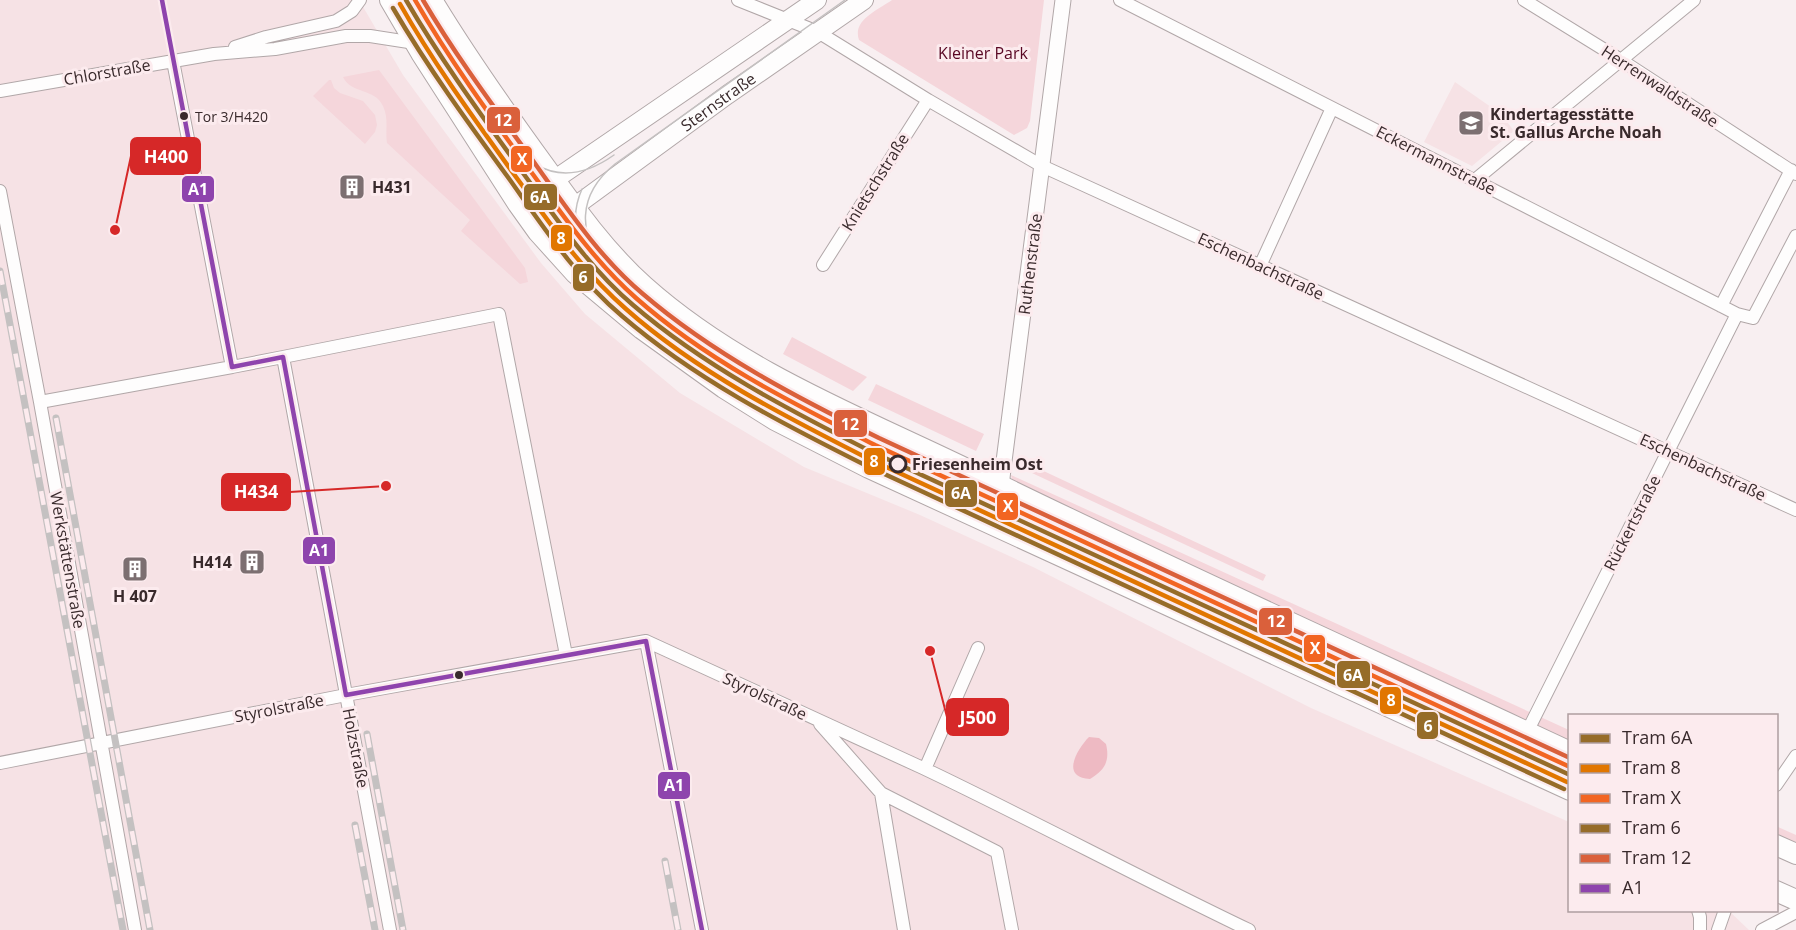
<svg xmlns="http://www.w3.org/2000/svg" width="1796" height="930" viewBox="0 0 1796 930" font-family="'Open Sans',sans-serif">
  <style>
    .built { fill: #f6e2e5 }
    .green { fill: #f5d6db }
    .water { fill: #eebac3 }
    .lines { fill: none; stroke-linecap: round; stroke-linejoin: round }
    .minor-casing { stroke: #b1a7a8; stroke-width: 14 }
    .tertiary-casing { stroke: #b1a7a8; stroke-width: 17 }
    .secondary-casing { stroke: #b1a7a8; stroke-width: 20 }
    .primary-casing { stroke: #b1a7a8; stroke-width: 22 }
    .minor { stroke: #fefdfd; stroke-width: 12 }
    .tertiary { stroke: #fefdfd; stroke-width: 15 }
    .secondary { stroke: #fefdfd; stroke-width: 18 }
    .primary { stroke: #fefdfd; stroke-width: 20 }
    .tram { stroke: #c4c1c1; stroke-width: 1.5 }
    .rail-casing { stroke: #c4c1c1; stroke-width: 7 }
    .rail { stroke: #fcebee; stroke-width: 4.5; stroke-dasharray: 14; stroke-linecap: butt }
    .bus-1-casing { stroke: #fcebee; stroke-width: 9 }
    .bus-1 { stroke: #8e44ad; stroke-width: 4.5 }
    .tram-1-casing { stroke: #fcebee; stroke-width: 9 }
    .tram-2-casing { stroke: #fcebee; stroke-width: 9 }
    .tram-3-casing { stroke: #fcebee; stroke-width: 9 }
    .tram-4-casing { stroke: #fcebee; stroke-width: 9 }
    .tram-5-casing { stroke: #fcebee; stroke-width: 9 }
    .tram-1 { stroke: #966c29; stroke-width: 4.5 }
    .tram-2 { stroke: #e17600; stroke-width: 4.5 }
    .tram-3 { stroke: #f26522; stroke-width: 4.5 }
    .tram-4 { stroke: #966c29; stroke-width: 4.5 }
    .tram-5 { stroke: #da603b; stroke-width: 4.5 }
    .bus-dot { fill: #392a2c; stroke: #fcebee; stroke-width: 2 }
    .stop-dot { fill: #fcebee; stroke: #392a2c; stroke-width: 3 }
    .labels { text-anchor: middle; stroke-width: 6; stroke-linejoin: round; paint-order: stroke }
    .bus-label { font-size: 14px; fill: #392a2c; stroke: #fcebee; text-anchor: start }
    .park-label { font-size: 16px; fill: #590623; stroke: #fcebee }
    .street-label { font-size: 16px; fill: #392a2c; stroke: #fcebee }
    .poi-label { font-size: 16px; font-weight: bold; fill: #392a2c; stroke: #fcebee; text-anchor: start }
    .stop-label { font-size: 16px; font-weight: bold; fill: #392a2c; stroke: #fcebee; text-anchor: start }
    .leader { fill: none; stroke: #d62828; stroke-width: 2 }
    .callout-dot { fill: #d62828; stroke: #fcebee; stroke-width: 2 }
    .callout { fill: #d62828; stroke: #d62828; stroke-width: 2 }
    .callout-label { font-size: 18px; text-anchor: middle; font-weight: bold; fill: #fff }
    .line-badge { stroke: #fcebee; stroke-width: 2 }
    .badge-label { font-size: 16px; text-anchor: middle; font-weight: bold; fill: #fff }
  </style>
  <rect width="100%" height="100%" fill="#f8eff1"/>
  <!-- built -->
  <path class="built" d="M0,0H359L403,75L541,263L585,314L680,393L804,467L920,515L1033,567L1311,708L1569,822L1570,910L1729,911L1749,930H0Z
    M1455,82L1501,114L1514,131L1472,166L1424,142Z"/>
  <!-- green -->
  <path class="green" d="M892,0H1044L1030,121L1027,128L1014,135L859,40C852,20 878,10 892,0Z
    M379,70L525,268L528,282L520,284L461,231L470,220L387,143C385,131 389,119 383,106C375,88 351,94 343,77Z
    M329,80H331L334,88L340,93L363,101L375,115L377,125L375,132L365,144L313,96Z
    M622,277L818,408L816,411L715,352L665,317L620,279Z
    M792,337L867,377L853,391L783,354Z
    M876,384L984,434L976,451L868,400Z
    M1035,467L1266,575L1263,581L1032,473Z
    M1011,475L1569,730V741L1013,484Z
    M1776,826L1796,835V846L1777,837Z"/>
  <!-- water -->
  <path class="water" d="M1089,737L1099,738L1106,744C1110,761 1105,770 1090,779C1060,778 1077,749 1089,737Z"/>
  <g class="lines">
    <defs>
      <path id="minor" d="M738,0L818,32L928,100L1042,166L1796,510
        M1120,0L1737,314L1753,318L1796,236
        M1524,0L1621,60L1796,174
        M235,47L266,37L336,21L352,11L360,0
        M173,61L232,367L283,357L390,930
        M0,91L214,54L275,49L346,36H370L415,43
        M1475,180L1694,0
        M0,191L40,402L135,930
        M823,265L928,100
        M1260,266L1332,108
        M1721,306L1791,170
        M283,357L499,314L566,655
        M40,402L232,367
        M646,641L702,930
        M978,648L925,769C1034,821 1140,878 1249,930
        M820,724L881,793L997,852L1012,930
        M1527,732L1737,314
        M0,763L346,695L646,641L925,769
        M1776,785L1796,756
        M881,793L904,930
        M1698,910L1700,917V930
        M1718,930L1725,910
        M1762,930L1796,912"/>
      <path id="tertiary" d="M1003,528L1001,487L1003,469L1063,0"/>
      <g id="secondary">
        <path d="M554,180L817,0"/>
        <path id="s1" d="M518,204L550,212L574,207L727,95L864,0"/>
      </g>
      <path id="primary" d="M390,0L421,53L518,204L538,232L575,273L642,329L724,388L775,420L869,468L1570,790
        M432,0C467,58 506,113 546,168C576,210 606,252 644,286C739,371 860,417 973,472C1170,569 1371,659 1570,752
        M1776,845L1796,854
        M1776,891L1796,900"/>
    </defs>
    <!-- minor casing -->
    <use href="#minor" class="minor-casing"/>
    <!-- tertiary casing -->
    <use href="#tertiary" class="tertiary-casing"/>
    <!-- secondary casing -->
    <use href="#secondary" class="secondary-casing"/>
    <!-- primary casing -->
    <use href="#primary" class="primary-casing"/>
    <!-- minor -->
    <use href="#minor" class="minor"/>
    <!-- tertiary -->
    <use href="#tertiary" class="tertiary"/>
    <!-- secondary -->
    <use href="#secondary" class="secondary"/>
    <!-- primary -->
    <use href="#primary" class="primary"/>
    <!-- tram -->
    <path class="tram" d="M507,138C537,177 573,184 614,155
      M582,189C569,218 577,246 596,270
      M607,271C577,234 577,195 615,164L845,0"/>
    <defs>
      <path id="rail" d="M0,271L123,930
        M56,418L150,930
        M367,734L403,930
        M355,825L375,930
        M665,861L678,930"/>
    </defs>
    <!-- rail casing -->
    <use href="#rail" class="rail-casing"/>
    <!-- rail -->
    <use href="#rail" class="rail"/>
    <defs>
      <path id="bus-1" d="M162,0L232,367L283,357L346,695
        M646,641L702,930
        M346,695L646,641"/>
    </defs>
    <!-- bus-1 casing -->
    <use href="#bus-1" class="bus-1-casing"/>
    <!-- bus-1 -->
    <use href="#bus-1" class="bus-1"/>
    <defs>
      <path id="tram-1" d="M406,0C441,60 482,116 523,173C557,219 589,268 633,305C704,366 789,410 872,452L1570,775"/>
      <path id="tram-2" d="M400,4C434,64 475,120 516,177C550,223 582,271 626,309C697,372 784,416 869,459L1567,782"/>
      <path id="tram-3" d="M415,0C449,59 489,114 529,169C562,214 594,261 636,298C706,360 792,403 875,445L1570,767"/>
      <path id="tram-4" d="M393,8C428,68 469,124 510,180C544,228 577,278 622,316C695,379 781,423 865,465L1564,789"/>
      <path id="tram-5" d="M423,0C457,58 497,111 536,165C568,210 600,258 643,294C713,354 796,397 879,438L1570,758"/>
    </defs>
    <!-- tram-1 casing -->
    <use href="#tram-1" class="tram-1-casing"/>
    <!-- tram-2 casing -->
    <use href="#tram-2" class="tram-2-casing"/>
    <!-- tram-3 casing -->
    <use href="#tram-3" class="tram-3-casing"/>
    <!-- tram-4 casing -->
    <use href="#tram-4" class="tram-4-casing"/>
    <!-- tram-5 casing -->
    <use href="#tram-5" class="tram-5-casing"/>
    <!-- tram-1 -->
    <use href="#tram-1" class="tram-1"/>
    <!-- tram-2 -->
    <use href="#tram-2" class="tram-2"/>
    <!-- tram-3 -->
    <use href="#tram-3" class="tram-3"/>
    <!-- tram-4 -->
    <use href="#tram-4" class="tram-4"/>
    <!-- tram-5 -->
    <use href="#tram-5" class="tram-5"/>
  </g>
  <!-- icons -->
  <defs>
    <symbol id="school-square" viewBox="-11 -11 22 22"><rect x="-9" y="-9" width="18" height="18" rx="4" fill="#7c6f71" stroke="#fcebee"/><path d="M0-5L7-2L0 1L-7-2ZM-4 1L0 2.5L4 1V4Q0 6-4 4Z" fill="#fff"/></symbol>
    <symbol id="building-square" viewBox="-11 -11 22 22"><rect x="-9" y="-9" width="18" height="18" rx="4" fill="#7c6f71" stroke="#fcebee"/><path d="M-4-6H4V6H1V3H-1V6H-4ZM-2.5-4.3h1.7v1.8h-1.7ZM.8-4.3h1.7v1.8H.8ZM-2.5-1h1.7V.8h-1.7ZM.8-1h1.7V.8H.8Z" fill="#fff"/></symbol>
  </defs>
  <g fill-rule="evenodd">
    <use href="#school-square" x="1456" y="108" width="30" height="30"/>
    <use href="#building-square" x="337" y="172" width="30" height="30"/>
    <use href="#building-square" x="237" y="547" width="30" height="30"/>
    <use href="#building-square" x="120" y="554" width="30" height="30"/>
  </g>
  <!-- markers -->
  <g class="bus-dot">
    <circle cx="184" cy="116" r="5"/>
    <circle cx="459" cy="675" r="5"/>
  </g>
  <circle class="stop-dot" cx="898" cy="464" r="8"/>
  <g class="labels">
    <!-- bus labels -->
    <g class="bus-label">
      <text x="195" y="122">Tor 3/H420</text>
    </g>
    <!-- park labels -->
    <g class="park-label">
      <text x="983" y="59">Kleiner Park</text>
    </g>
    <!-- street labels -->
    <g class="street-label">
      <text transform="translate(107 72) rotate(-10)" y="6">Chlorstraße</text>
      <text transform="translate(1660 86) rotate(33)" y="6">Herrenwaldstraße</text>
      <text dy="6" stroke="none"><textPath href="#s1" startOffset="236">Sternstraße</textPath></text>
      <text transform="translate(1436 160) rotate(27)" y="6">Eckermannstraße</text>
      <text transform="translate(875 182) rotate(-58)" y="6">Knietschstraße</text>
      <text transform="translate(1030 264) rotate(-83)" y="6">Ruthenstraße</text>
      <text transform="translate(1261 266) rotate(25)" y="6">Eschenbachstraße</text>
      <text transform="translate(1703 467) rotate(25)" y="6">Eschenbachstraße</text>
      <text transform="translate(1632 523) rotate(-63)" y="6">Rückertstraße</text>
      <text transform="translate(68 560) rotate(80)" y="6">Werkstättenstraße</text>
      <text transform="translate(765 696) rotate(25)" y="6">Styrolstraße</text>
      <text transform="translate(279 708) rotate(-11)" y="6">Styrolstraße</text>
      <text transform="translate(356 748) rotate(79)" y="6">Holzstraße</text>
    </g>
    <!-- poi labels -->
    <g class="poi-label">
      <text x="1490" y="120">Kindertagesstätte<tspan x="1490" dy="18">St. Gallus Arche Noah</tspan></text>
      <text x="372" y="193">H431</text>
      <text x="232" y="568" text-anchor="end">H414</text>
      <text x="135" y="602" text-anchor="middle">H 407</text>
    </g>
    <!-- stop labels -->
    <g class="stop-label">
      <text x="912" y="470">Friesenheim Ost</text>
    </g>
  </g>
  <!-- callouts -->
  <path class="leader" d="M115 230L131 156M386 486L290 492M930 651L947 717"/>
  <g class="callout-dot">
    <circle cx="115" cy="230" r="6"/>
    <circle cx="386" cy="486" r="6"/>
    <circle cx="930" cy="651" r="6"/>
  </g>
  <g class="callout">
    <rect x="131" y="138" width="69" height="36" rx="6"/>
    <rect x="222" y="474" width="68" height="36" rx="6"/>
    <rect x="947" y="699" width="61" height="36" rx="6"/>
  </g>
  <g class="callout-label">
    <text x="166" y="163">H400</text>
    <text x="256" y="498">H434</text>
    <text x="978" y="724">J500</text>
  </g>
  <g class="line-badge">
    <rect x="486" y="106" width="35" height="28" rx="6" fill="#da603b"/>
    <rect x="510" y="145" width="23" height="28" rx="6" fill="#f26522"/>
    <rect x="181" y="175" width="34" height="28" rx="6" fill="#8e44ad"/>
    <rect x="523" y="183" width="35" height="28" rx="6" fill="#966c29"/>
    <rect x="550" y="224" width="23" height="28" rx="6" fill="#e17600"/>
    <rect x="572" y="263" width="23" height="29" rx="6" fill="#966c29"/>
    <rect x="833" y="409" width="35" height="29" rx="6" fill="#da603b"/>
    <rect x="863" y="447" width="23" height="29" rx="6" fill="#e17600"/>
    <rect x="944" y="479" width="34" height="29" rx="6" fill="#966c29"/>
    <rect x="996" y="492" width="23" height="29" rx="6" fill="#f26522"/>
    <rect x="302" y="536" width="34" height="29" rx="6" fill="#8e44ad"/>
    <rect x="1258" y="607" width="35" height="29" rx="6" fill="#da603b"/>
    <rect x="1303" y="634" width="23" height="29" rx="6" fill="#f26522"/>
    <rect x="1336" y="660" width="35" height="29" rx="6" fill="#966c29"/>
    <rect x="1379" y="686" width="23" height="29" rx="6" fill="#e17600"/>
    <rect x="1416" y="711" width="23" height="29" rx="6" fill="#966c29"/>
    <rect x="657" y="771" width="34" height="29" rx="6" fill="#8e44ad"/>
  </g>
  <g class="badge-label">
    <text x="503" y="126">12</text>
    <text x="522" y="165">X</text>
    <text x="198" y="195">A1</text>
    <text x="540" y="203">6A</text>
    <text x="561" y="244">8</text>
    <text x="583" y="283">6</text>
    <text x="850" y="430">12</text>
    <text x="874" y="467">8</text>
    <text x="961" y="499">6A</text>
    <text x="1008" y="512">X</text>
    <text x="319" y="556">A1</text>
    <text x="1276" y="627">12</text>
    <text x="1315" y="654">X</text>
    <text x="1353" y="681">6A</text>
    <text x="1391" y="706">8</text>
    <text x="1428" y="732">6</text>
    <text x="674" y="791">A1</text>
  </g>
  <!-- legend -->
  <rect x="1568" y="714" width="210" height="198" fill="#fcebee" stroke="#ae9ea0" stroke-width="1.5"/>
  <rect x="1580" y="734" width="30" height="9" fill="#966c29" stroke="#ae9ea0" stroke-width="1.5"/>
  <text x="1622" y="744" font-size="18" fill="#392a2c">Tram 6A</text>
  <rect x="1580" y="764" width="30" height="9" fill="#e17600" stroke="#ae9ea0" stroke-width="1.5"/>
  <text x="1622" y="774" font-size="18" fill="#392a2c">Tram 8</text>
  <rect x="1580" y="794" width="30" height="9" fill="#f26522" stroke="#ae9ea0" stroke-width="1.5"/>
  <text x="1622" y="804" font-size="18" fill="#392a2c">Tram X</text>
  <rect x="1580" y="824" width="30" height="9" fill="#966c29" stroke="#ae9ea0" stroke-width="1.5"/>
  <text x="1622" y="834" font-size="18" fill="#392a2c">Tram 6</text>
  <rect x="1580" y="854" width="30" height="9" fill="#da603b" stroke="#ae9ea0" stroke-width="1.5"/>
  <text x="1622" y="864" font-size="18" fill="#392a2c">Tram 12</text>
  <rect x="1580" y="884" width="30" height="9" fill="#8e44ad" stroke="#ae9ea0" stroke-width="1.5"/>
  <text x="1622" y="894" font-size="18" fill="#392a2c">A1</text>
</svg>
